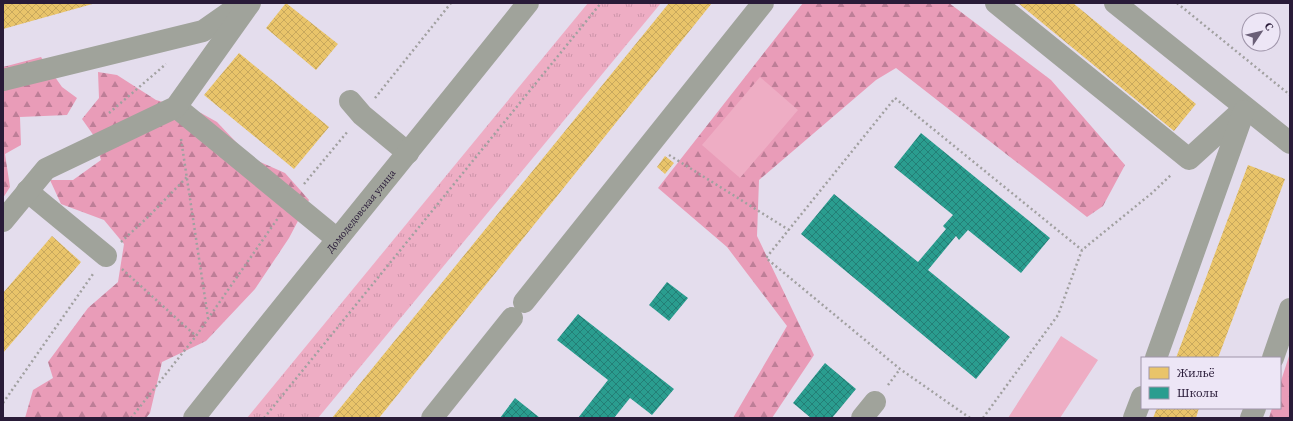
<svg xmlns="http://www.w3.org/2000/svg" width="1293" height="421" viewBox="0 0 1293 421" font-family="'Source Serif 4',serif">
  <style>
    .grass { fill: url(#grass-tufts) }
    .forest { fill: url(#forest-firs) }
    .park { fill: #eeadc4 }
    .homes { fill: url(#homes-cross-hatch) }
    .schools { fill: url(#schools-cross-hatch) }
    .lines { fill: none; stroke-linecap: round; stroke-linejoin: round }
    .path { stroke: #a1a0a0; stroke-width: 2.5; stroke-dasharray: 2 3; stroke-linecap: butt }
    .minor { stroke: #a0a39b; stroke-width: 22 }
    .labels { text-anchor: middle; stroke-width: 4; stroke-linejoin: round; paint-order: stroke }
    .street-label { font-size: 10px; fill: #291b38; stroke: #ede6f6 }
  </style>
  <defs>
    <pattern id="grass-tufts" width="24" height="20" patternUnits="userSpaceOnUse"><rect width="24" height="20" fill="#eeadc4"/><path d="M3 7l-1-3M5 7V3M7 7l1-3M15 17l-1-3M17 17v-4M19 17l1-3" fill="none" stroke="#cc94a9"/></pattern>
    <pattern id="forest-firs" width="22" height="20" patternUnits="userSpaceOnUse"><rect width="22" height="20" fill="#e99cb8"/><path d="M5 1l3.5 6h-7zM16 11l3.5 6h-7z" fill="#bd7e97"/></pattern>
    <pattern id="homes-cross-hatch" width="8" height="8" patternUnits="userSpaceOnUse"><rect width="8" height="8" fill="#e9c46a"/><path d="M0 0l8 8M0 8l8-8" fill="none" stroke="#c8a85d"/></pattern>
    <pattern id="schools-cross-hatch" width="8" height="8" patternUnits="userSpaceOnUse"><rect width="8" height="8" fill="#2a9d8f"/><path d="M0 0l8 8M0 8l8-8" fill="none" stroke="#247f76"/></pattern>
  </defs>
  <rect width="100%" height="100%" fill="#e4dded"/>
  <!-- grass -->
  <path class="grass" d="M588,3H661L318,418H247Z"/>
  <!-- forest -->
  <path class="forest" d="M803,3H949L1051,80L1125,165L1103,206L1087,217L896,68L876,80L759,180L757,236L814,355L772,418H733L787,326L727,247L658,188Z
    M41,57L62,87L77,98L67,115L20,117L21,145L5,154L10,187L3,198V67Z
    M98,72L117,75L156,100L201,113L217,122L251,158L285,173L309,200L289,238L255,289L206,341L162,362L150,413L146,418H25L33,390L53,378L48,362L88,308L118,282L124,244L104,220L61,204L50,180H73L101,160L94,136L82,119L99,98Z
    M1290,353V418H1269L1272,408H1280V384Z"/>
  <!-- park -->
  <path class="park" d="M760,77L798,110L740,178L702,145Z
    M1061,336L1098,360L1060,418H1008Z"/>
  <!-- homes -->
  <path class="homes" d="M3,3H96L3,29Z
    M286,3L338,44L316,70L266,28Z
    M669,3H712L379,418H332Z
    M1018,3H1073L1196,104L1174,131Z
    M239,53L329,127L294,169L204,95Z
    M665,156L674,163L665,174L657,167Z
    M1248,165L1285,179L1218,358H1176Z
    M52,236L81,262L3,353V293Z
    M1157,408H1199L1196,418H1153Z"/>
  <!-- schools -->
  <path class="schools" d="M921,133L1050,238L1021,273L968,230L959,240L956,236L928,270L1010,337L976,379L801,234L834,194L918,262L946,229L943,226L953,215L894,167Z
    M667,282L688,298L669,321L649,305Z
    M578,314L674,389L652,415L630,398L614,418H578L608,380L557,340Z
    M825,363L856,389L832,418H811L793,403Z
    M515,398L540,418H500Z"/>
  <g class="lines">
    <!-- path -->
    <path class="path" d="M1177,3L1290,95
      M375,98L451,3
      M109,113L166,64
      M181,139L208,318
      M669,155L789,230
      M304,184L348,131
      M121,242L149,216L187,177
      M122,269L196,336
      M888,385L900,369
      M3,403L93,274
      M131,418L196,336L278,218
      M264,418L601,3
      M970,418L900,369L766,258L895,98L1082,250
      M983,418L1058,315L1082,250L1152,193L1172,174"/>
    <!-- minor -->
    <g class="minor">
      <path d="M996,3L1189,159L1245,108"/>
      <path d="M1115,3L1290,143"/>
      <path d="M3,80L203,31L243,3"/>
      <path d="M350,101L362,115L408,153"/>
      <path d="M176,107L337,239"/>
      <path d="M27,191L106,256"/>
      <path d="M3,221L46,169L176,107L250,3"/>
      <path d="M524,302L763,3"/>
      <path d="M1156,358L1244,111"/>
      <path d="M1273,358L1290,309"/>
      <path id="s1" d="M194,418C304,279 417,142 528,3"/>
      <path d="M432,418L512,318"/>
      <path d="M862,418L875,402"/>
      <path d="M1134,418L1142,397"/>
      <path d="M1251,418L1255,408"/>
    </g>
  </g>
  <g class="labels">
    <!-- street labels -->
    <g class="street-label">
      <text dy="4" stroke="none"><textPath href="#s1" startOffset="266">Домодедовская улица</textPath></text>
    </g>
  </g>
  <!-- border -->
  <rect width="1293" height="421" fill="none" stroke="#291b38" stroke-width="8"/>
  <!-- legend -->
  <rect x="1141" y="357" width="140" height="52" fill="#ede6f6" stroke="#9f95aa"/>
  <rect x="1149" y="367" width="20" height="12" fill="#e9c46a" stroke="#9f95aa"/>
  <text x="1177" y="377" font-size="12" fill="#291b38">Жильё</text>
  <rect x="1149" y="387" width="20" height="12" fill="#2a9d8f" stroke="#9f95aa"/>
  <text x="1177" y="397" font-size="12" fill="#291b38">Школы</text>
  <!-- north arrow -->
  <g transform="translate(1261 32) rotate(55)"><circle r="19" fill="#ede6f6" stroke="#9f95aa"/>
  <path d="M0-3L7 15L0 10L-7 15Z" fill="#6a5f77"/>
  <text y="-6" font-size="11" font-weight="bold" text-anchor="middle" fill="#291b38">С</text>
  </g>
</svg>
